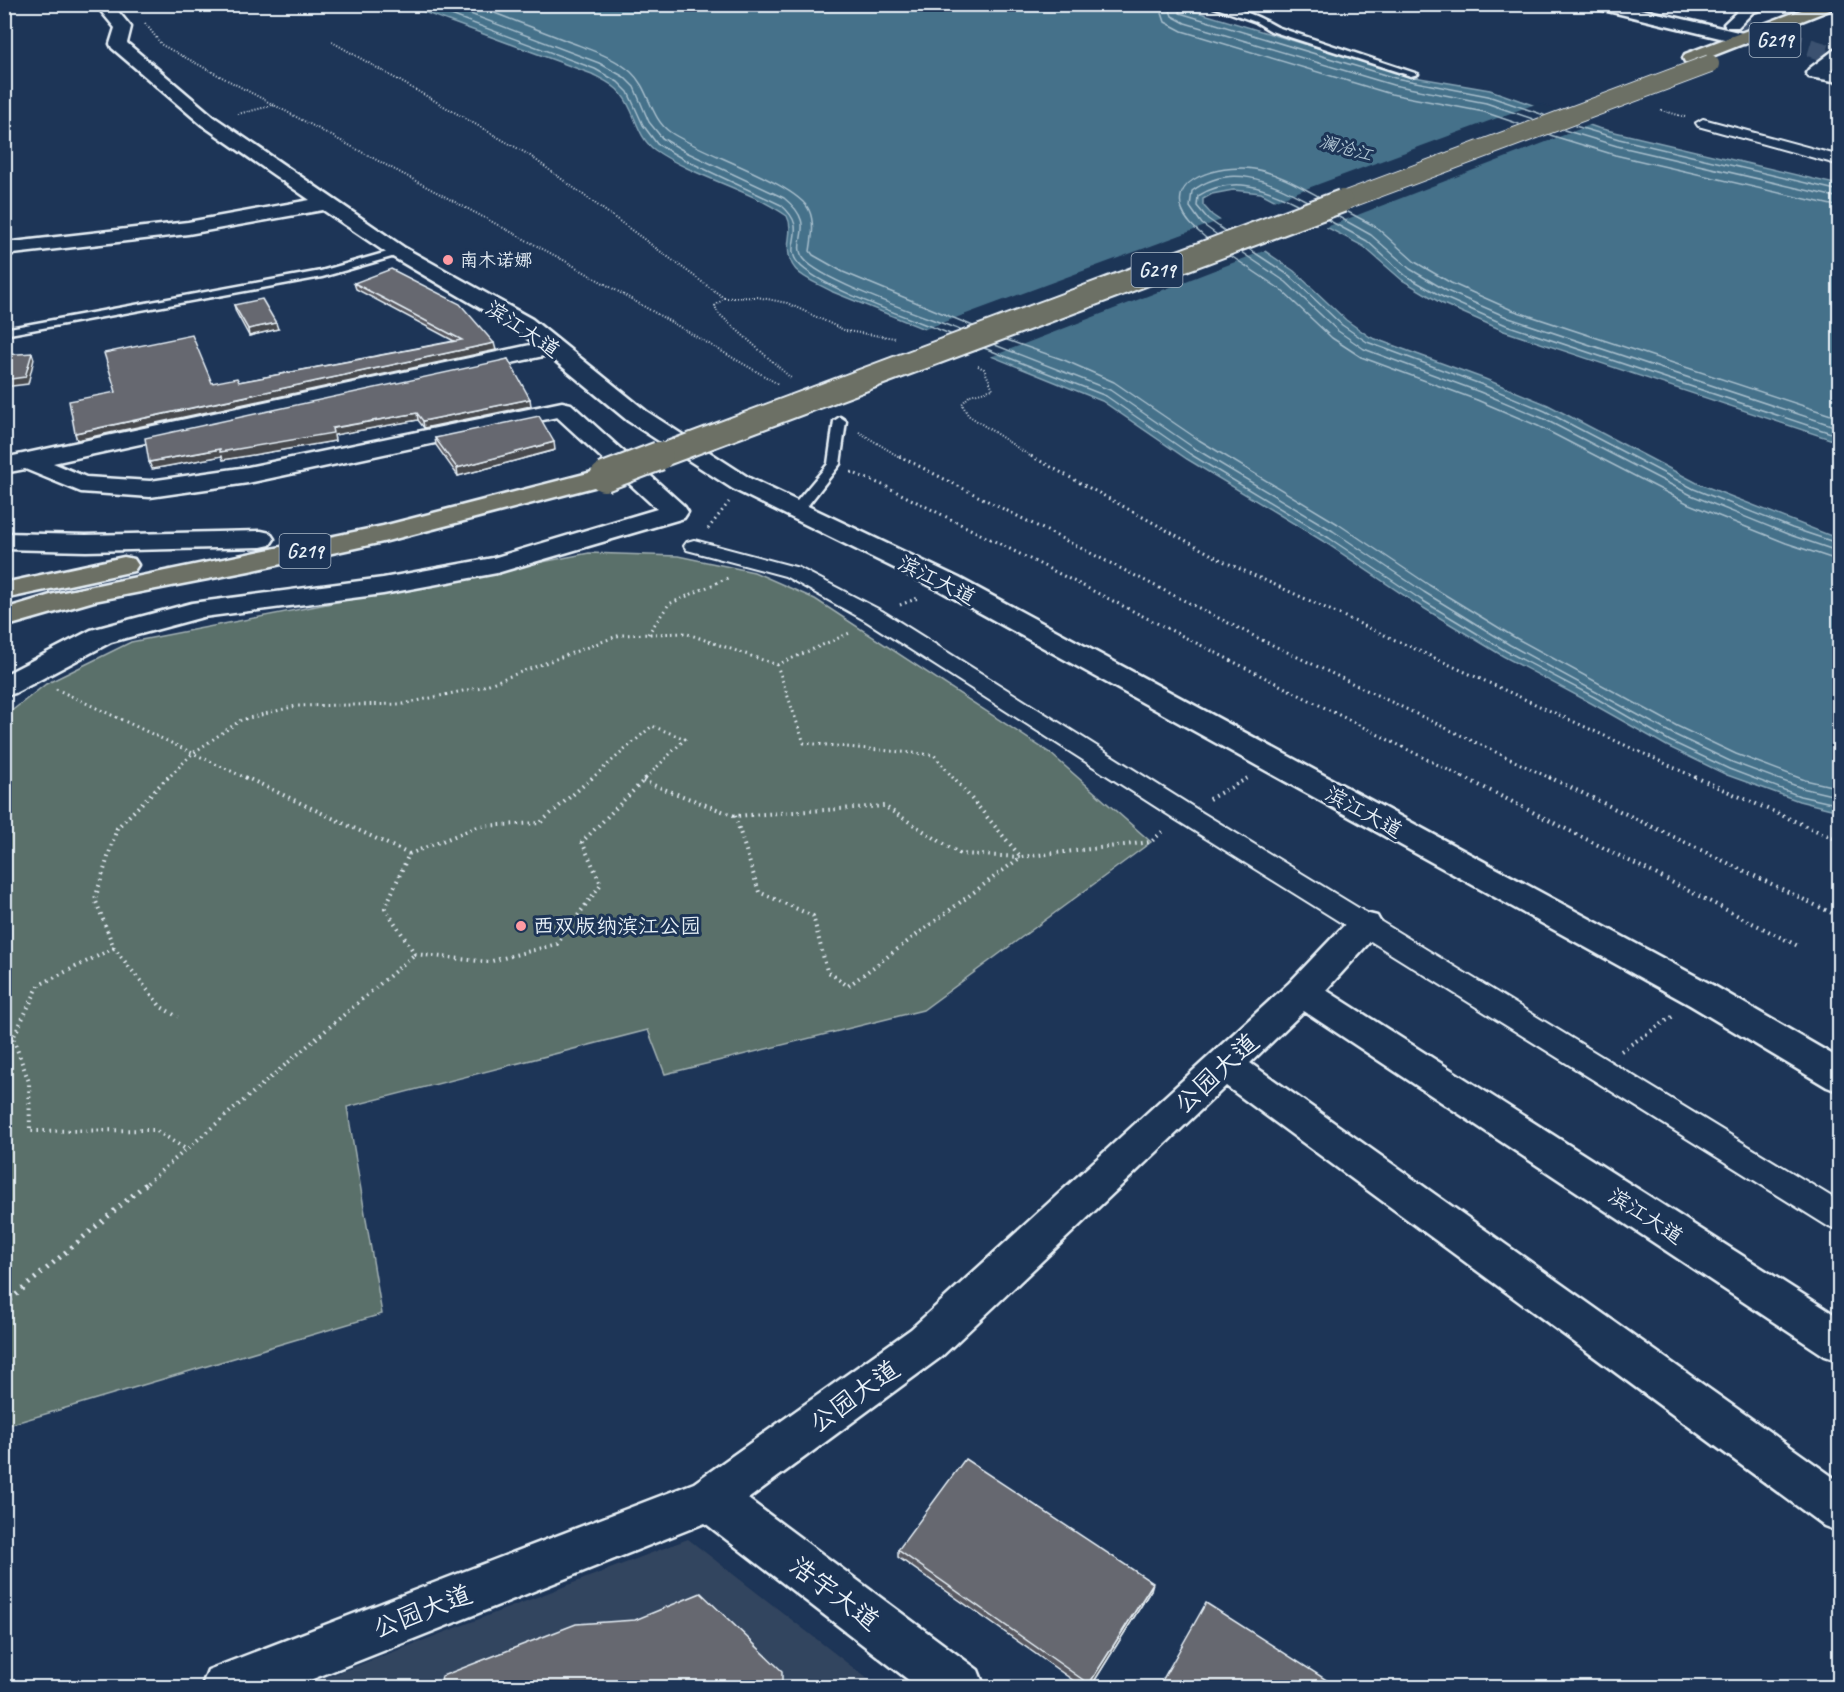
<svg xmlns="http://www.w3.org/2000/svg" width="1844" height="1692" viewBox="0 0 1844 1692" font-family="Caveat,'LXGW WenKai TC',sans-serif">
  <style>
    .built { fill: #33445e }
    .green { fill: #5a6f6b; stroke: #a1b0b2; stroke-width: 1.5 }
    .water { fill: #45718a; stroke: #86a4b6; stroke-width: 1.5 }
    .pier { fill: #1d3557 }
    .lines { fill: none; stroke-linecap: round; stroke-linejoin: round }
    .shore { stroke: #a7becc; stroke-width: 1.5 }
    .minor-tunnel { stroke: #3b516f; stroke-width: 18; stroke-dasharray: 18 9; stroke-linecap: butt }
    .service-casing { stroke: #e8f1f8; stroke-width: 5 }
    .pedestrian-casing { stroke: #e8f1f8; stroke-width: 4 }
    .minor-casing { stroke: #e8f1f8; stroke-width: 5 }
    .secondary-casing { stroke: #e8f1f8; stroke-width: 5 }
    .trunk-casing { stroke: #e8f1f8; stroke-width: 5 }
    .path-far3 { stroke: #e8f1f8; stroke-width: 2; stroke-dasharray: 1 2; stroke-linecap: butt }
    .path-far2 { stroke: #e8f1f8; stroke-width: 3; stroke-dasharray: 1.5 4; stroke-linecap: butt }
    .path-far1 { stroke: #e8f1f8; stroke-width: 4; stroke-dasharray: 1.5 4.5; stroke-linecap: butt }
    .path { stroke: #e8f1f8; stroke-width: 5; stroke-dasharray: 2 6; stroke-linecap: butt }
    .service { fill: #1d3557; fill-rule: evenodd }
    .pedestrian { fill: #1d3557; fill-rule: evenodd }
    .minor { fill: #1d3557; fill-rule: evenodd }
    .secondary { fill: #1d3557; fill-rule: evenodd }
    .trunk { fill: #6c7065; fill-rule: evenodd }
    .trunk-bridge-far2-casing { stroke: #e8f1f8; stroke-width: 20; stroke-linecap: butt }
    .trunk-bridge-far1-casing { stroke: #e8f1f8; stroke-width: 26; stroke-linecap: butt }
    .trunk-bridge-casing { stroke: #e8f1f8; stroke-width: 32; stroke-linecap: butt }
    .trunk-bridge-far2 { stroke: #6c7065; stroke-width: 18 }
    .trunk-bridge-far1 { stroke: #6c7065; stroke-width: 22 }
    .trunk-bridge { stroke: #6c7065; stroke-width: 28 }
    .wall { fill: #585960; stroke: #e8f1f8; stroke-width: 1.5 }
    .shaded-wall { fill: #47494e; stroke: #e8f1f8; stroke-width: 1.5 }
    .building { fill: #666870; stroke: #e8f1f8; stroke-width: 1.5 }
    .poi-dot { fill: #ff9aa2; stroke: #1d3557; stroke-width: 2 }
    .labels { text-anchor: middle; stroke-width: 6; stroke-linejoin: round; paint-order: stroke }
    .far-water-label { font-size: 18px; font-style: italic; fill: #afc4d2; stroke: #1d3557 }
    .far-poi-label { font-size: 18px; fill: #e8f1f8; stroke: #1d3557; text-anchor: start }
    .shield { fill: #1d3557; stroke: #abb9c8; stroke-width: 1.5 }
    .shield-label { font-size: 20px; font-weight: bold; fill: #e8f1f8 }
    .street-label { font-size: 21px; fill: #e8f1f8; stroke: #1d3557 }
    .poi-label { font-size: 21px; fill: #e8f1f8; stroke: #1d3557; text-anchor: start }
    .near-street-label { font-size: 26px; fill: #e8f1f8; stroke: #1d3557 }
  </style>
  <rect width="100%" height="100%" fill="#1d3557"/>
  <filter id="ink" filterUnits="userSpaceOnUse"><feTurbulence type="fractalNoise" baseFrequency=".0167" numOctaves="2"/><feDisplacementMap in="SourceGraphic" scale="12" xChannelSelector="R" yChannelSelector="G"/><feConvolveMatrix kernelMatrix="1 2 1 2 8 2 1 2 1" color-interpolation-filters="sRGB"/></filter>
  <g filter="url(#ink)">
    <!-- built -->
    <path class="built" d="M688,1539L878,1687L299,1688Z"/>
    <!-- green -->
    <path class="green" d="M589,553L678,556L754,572L815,599L1050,753L1151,842L923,1010L665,1074L648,1030L347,1107L382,1314L5,1426V716L46,684L131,642Z"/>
    <!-- water -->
    <path class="water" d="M405,5H1174L1414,77L1490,90L1598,128L1839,185V442L1504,331L1441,303L1402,280L1363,246L1261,193L1233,190L1212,194L1203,199V205L1212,215L1294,271L1346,320L1370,337L1485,379L1548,405L1697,483L1839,539V811L1799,801L1727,775L1667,746L1591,703L1503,656L1417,604L1326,543L1187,459L1102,401L833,292C808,278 784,274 789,239C790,231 791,224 787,216C747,188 696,178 655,150C636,136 636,112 622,95C615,85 603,80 592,74Z"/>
    <!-- pier -->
    <path class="pier" d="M1538,103L1595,123L1324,228L1273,201Z
      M1224,219L1266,250L985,359L920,331Z"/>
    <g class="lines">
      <!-- shore -->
      <path class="shore" d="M422,4L595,69L618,82L628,92L643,125L657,144L683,159L781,205C811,230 782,244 798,263C819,288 916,320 950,334
        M444,4L599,63L624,77L634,87L649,122L662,138L686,152L784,198C820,227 789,241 804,259C822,282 928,317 960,330
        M471,4C502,16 534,28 565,40C587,49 613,56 631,72C649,88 650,118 670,132C700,153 796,183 809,210C815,223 812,238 810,251L813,255L843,272L973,326
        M1159,4L1165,22L1182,31L1391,94L1484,112L1519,124
        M1168,4L1172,16L1185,23L1393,85L1486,103L1533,119
        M1176,4L1180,13L1395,78L1488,96L1544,115
        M1575,126L1619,139L1840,191
        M1564,130L1617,146L1840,198
        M1550,135L1615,155L1840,207
        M1348,212L1376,227L1415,262L1451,283L1512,310L1840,418
        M1337,216L1371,235L1410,269L1447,291L1509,318L1840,428
        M1328,220L1367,241L1406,276L1443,297L1506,325L1840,436
        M1225,231L1208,219L1197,206L1198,196C1232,175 1264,187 1297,204
        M1216,234L1202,224L1190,207L1192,191C1231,162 1269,181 1307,201
        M1206,238C1197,230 1186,222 1182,210C1170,173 1231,165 1254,169C1277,173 1298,185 1318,196
        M1249,249L1290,276L1342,325L1367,342L1483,385L1545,411L1694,489L1792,528L1840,544
        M1241,252L1286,282L1338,331L1364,349L1480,392L1542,418L1691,495L1790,535L1840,552
        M1231,256L1280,289L1332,338L1361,357L1477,400L1538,426L1689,504L1786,543L1840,561
        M1007,340L1064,360L1114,382L1199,440L1338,524L1429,585L1514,637L1677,726L1736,754L1805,780L1840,788
        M995,345L1110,390L1194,448L1333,531L1424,592L1510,645L1673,734L1732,762L1802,788L1840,797
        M984,348L1106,396L1190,454L1329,538L1420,599L1506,651L1594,697L1670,741L1729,769L1800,796L1840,805"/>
      <!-- minor-tunnel -->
      <path class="minor-tunnel" d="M1732,24L1835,55"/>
      <defs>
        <path id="service" d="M1205,4C1230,4 1256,15 1277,27L1418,74L1411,76L1271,31L1256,22Z
          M398,249L402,250V254L322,277L4,335V329L321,271Z
          M840,417L846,421L840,464L802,513H792L790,510L792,507L828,464L834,421Z"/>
        <path id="pedestrian" d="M1703,119L1840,156V165L1698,126L1696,123Z
          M694,540L799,568L882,611L1193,807L1840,1202V1231L1829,1227L1175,819L866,621L785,576L687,550L684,546L687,542Z"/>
        <path id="minor" d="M95,4H112L131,27L127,43L214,117L405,248L532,319L646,411L751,479L959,578L1716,987L1840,1059V1092L1827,1087L1690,1005L939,590L733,489L628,421L548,355L53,463L86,477L150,481L248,467L562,402L571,404L684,506L688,512L684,518L497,573L383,594L203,617L111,642L15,693L4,696V675L91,630L192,603L383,578L493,558L657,509L557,417L248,483L150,497L81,492L25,469L4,473V458L535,344L516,329L391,256L323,210L188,234L4,255V243L188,222L310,200L202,125L112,48L110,44L115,28Z
          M1589,4H1619L1751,35L1753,39L1745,44L1591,7Z
          M1745,4H1772L1770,7L1753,12L1738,27H1726L1724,24Z
          M1840,49V63L1830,70L1840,72V82L1809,77L1806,73L1809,69L1834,50Z
          M1365,913L1377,916L1382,925L1377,934L1326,990L1840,1318V1361L1825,1356L1304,1011L1250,1063L1840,1482V1532L1824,1526L1226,1086L941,1357L748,1499L978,1670L985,1688H919L705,1523L290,1688H201L208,1670L694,1483L911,1329L1289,983L1353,916Z"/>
        <path id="secondary" d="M261,531L270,533L274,539L270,545L261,547L86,551L4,549V533L86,535Z"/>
        <path id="trunk" d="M1817,4L1840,6L1697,62H1685L1683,58L1685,54Z
          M604,469L613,472L617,477L613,482L383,542L249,571L94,601L4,627V609L54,594L383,526Z
          M124,557L134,559L138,565L134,571L4,599V583Z"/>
      </defs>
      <!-- service casing -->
      <use href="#service" class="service-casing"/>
      <!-- pedestrian casing -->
      <use href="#pedestrian" class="pedestrian-casing"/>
      <!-- minor casing -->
      <use href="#minor" class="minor-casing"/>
      <!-- secondary casing -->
      <use href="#secondary" class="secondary-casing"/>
      <!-- trunk casing -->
      <use href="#trunk" class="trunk-casing"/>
      <!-- path-far3 -->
      <path class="path-far3" d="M145,23L162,45L567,262L778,384
        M332,42L529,155L724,298L715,306L718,313L792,379
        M1661,110L1685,117
        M238,114L275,105
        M724,298L757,297L787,303L846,331L895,338
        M978,366L984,369L993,389L970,395L962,404L968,415L1033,458
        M859,432L901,458"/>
      <!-- path-far2 -->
      <path class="path-far2" d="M899,456L1260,639L1552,779
        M1031,456L1225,562L1699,779
        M851,472L885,486L1466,779
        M708,529L729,502
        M900,605L918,598
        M648,634L669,604L730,577
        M777,665L852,632
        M56,689L248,779
        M167,779L193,753L241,720L296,706L403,704L481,687L620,635L685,633L777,665L804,743L934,755L954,779
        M591,779L652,726L685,739L645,779"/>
      <!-- path-far1 -->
      <path class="path-far1" d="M168,777L117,828L95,899L114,948L161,1007L178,1017
        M245,777L409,854
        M1463,777L1800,947
        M1549,777L1840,917
        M1695,777L1840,841
        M643,781L735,816L884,806L960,854L1021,857L953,777
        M1209,799L1248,778
        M735,816L759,892L813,916L827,971L848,986L1021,857L1151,842L1164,830
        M114,948L39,985L13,1038L29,1082L30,1131L155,1130L186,1149
        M415,954L488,962L557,944L601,884L582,842L647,777
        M415,954L385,908L409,854L480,826L540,823L593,777
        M1621,1051L1675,1015
        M147,1183L415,954"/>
      <!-- path -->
      <path class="path" d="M4,1305L148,1182"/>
      <!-- service -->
      <use href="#service" class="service"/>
      <!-- pedestrian -->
      <use href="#pedestrian" class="pedestrian"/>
      <!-- minor -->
      <use href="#minor" class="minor"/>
      <!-- secondary -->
      <use href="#secondary" class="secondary"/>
      <!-- trunk -->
      <use href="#trunk" class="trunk"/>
      <defs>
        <path id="trunk-bridge-far2" d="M1338,203L1710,64"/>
        <path id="trunk-bridge-far1" d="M655,458L1342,201"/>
        <path id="trunk-bridge" d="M604,477L659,456"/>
      </defs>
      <!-- trunk-bridge-far2 casing -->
      <use href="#trunk-bridge-far2" class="trunk-bridge-far2-casing"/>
      <!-- trunk-bridge-far1 casing -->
      <use href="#trunk-bridge-far1" class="trunk-bridge-far1-casing"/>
      <!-- trunk-bridge casing -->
      <use href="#trunk-bridge" class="trunk-bridge-casing"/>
      <!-- trunk-bridge-far2 -->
      <use href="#trunk-bridge-far2" class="trunk-bridge-far2"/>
      <!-- trunk-bridge-far1 -->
      <use href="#trunk-bridge-far1" class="trunk-bridge-far1"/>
      <!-- trunk-bridge -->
      <use href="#trunk-bridge" class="trunk-bridge"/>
    </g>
    <!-- wall -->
    <path class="wall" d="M354,283L496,350L77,440L75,433L116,392L239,382L454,341L356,289Z
      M234,305L278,329L249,336L236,312Z
      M508,359L531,406L424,428L418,420L334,435L335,441L223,460L222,456L152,469Z
      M435,438L555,450L458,476L436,445Z
      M898,1550L1151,1590L1090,1688H1084L898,1557Z"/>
    <!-- shaded-wall -->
    <path class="shaded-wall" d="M276,323L278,329L249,336L248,329Z
      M494,343L496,350L77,440L75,433Z
      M32,353L34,359L28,384L4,387V380Z
      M530,399L531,406L424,428L423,421Z
      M417,413L418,420L334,435L335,441L223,460L222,456L152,469L149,462Z
      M554,442L555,450L458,476L457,468Z
      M1153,1583L1151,1590L1090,1688H1089V1684Z"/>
    <!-- building -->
    <path class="building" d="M391,269L460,304L494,343L75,433L69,401L116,392L104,353L192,335L212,383L237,378L239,382L462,340L354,283Z
      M262,299L276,323L248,329L234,305Z
      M32,353L25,377L4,380V355Z
      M508,359L530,399L423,421L417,413L332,428L333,433L220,452V449L149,462L145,438Z
      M539,416L554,442L457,468L435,438Z
      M965,1459L1153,1583L1089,1684L898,1550Z
      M701,1593L782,1671V1688H439L442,1676L576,1624L635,1620Z
      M1206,1603L1339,1688H1158Z"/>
  </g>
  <!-- markers -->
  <g class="poi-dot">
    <circle cx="448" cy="260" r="6"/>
    <circle cx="521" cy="926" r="6"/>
  </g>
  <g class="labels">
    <!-- far-water labels -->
    <g class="far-water-label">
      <text transform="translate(1346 148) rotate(16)" y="6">澜沧江</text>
    </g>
    <!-- far-poi labels -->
    <g class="far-poi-label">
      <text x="460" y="266">南木诺娜</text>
    </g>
    <!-- shield labels -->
    <g class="shield">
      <rect x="1749.5" y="23" width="51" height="34" rx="4.5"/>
      <rect x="1131.5" y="253" width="51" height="34" rx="4.5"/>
      <rect x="279.5" y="534" width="51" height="34" rx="4.5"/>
    </g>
    <g class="shield-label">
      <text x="1775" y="47">G219</text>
      <text x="1157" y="277">G219</text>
      <text x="305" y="558">G219</text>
    </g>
    <!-- street labels -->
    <g class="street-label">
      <text transform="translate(523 329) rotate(34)" y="7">滨江大道</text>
      <text transform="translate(937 580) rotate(27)" y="7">滨江大道</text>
      <text transform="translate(1364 812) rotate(29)" y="7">滨江大道</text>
      <text transform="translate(1646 1216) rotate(33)" y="7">滨江大道</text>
    </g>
    <!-- poi labels -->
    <g class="poi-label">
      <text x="533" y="933">西双版纳滨江公园</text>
    </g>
    <!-- near-street labels -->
    <g class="near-street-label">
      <text transform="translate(1216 1073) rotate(-43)" y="9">公园大道</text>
      <text transform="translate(854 1396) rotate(-36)" y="9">公园大道</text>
      <text transform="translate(835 1593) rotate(37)" y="9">浩宇大道</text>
      <text transform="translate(422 1611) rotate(-21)" y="9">公园大道</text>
    </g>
  </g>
  <!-- margin -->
  <rect width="1844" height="1692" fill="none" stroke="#1d3557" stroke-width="24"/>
  <rect x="12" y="12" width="1820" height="1668" fill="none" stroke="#e8f1f8" stroke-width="2" filter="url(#ink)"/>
</svg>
